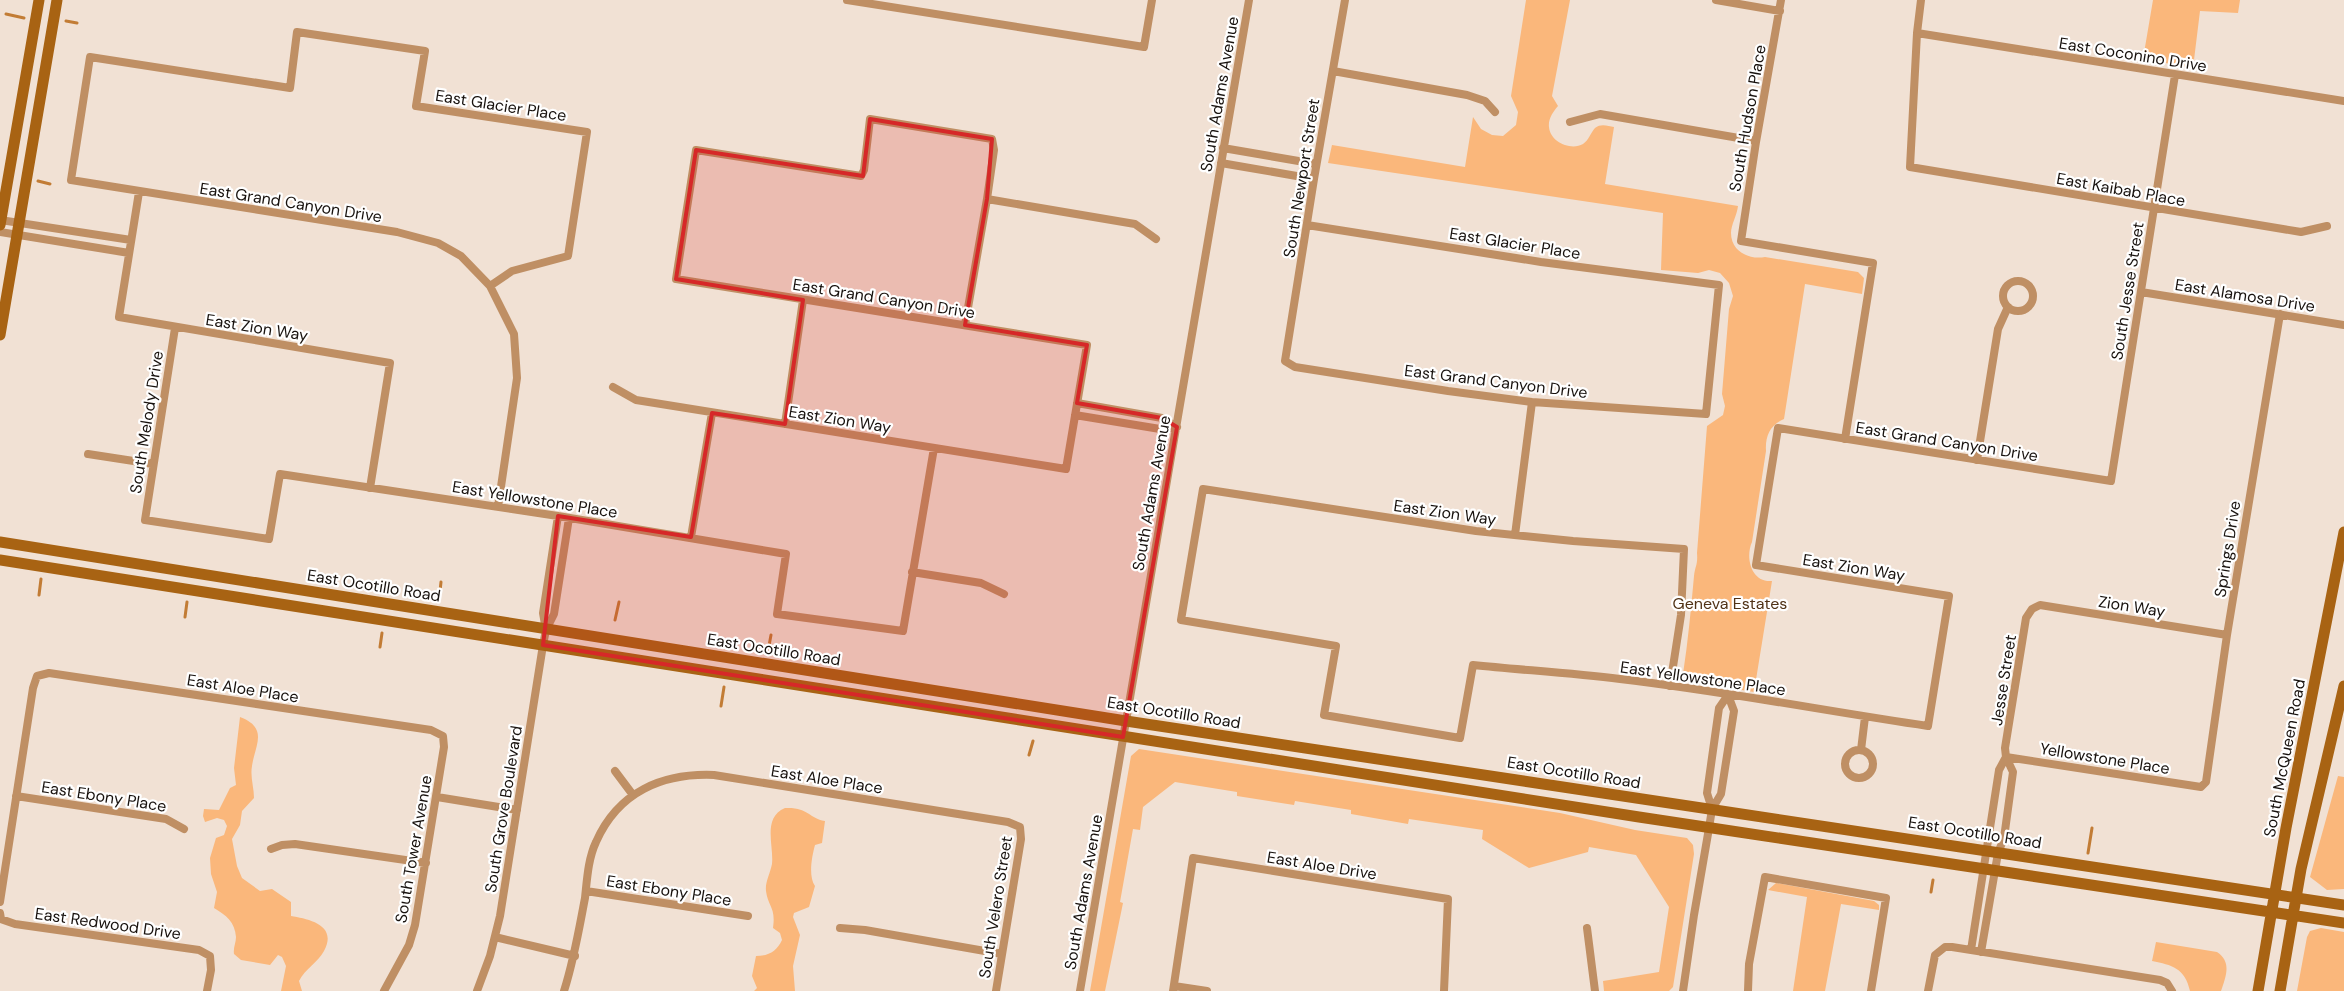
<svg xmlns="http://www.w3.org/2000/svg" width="2344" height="991" viewBox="0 0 2344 991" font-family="'DM Sans',sans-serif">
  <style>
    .green { fill: #fab77b }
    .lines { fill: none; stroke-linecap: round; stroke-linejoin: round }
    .stream { stroke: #c27c35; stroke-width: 3 }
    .street { stroke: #bf8f64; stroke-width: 8 }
    .secondary { stroke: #a86313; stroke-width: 11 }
    .marked { fill: #d62828; fill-opacity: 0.2; stroke: #d62828; stroke-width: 4; stroke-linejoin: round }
    .labels { text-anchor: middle; stroke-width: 4.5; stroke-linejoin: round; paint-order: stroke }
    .street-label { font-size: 16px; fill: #18120e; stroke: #fff }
    .park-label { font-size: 16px; fill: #513317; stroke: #fff }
  </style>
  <rect width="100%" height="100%" fill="#f1e1d4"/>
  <!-- green -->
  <path class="green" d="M1526,0H1570L1552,96L1558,106C1553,112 1548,119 1549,127C1550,142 1571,151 1583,144C1589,140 1591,132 1595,128C1601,123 1608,126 1614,127L1605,184L1738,206C1737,215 1731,225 1731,233C1731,252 1750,260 1765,257L1858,272L1864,278L1862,294L1805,284L1784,419C1770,425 1765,436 1766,451L1752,542C1745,557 1751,583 1772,581L1754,692L1689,681L1683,674C1688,641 1691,609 1694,576C1695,566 1698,565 1697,553L1707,426L1723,415L1725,406L1722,394L1729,309L1733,296L1729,283L1720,273L1709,270L1698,273L1661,270L1663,213L1328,163L1332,145L1465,167L1473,117L1481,129L1492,135L1503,136L1516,125L1518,112L1511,96Z
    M2153,0H2240L2238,13L2200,11L2193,68L2143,59Z
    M240,717C269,728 255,745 252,766C250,777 254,787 254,798L242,811L240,825L232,839L237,866L242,878L260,891L272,889L291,902V916C309,919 338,925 324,951C318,962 305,969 299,981L302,991H281L286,966L282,957L278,955L270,965L241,960L234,954C233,948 236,943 236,937C235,922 226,915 214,908L217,892L211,874L210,858L216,838L224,835L227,826L224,820L217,818L205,822L203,816L204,809L219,810L230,788L236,785L234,768Z
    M1139,749L1560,813L1635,830L1687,838L1693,845L1694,854L1673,987L1669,991H1604L1603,981L1659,972L1669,907L1636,855L1589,847L1588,852L1529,868L1482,839L1483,830L1409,819L1408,824L1351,814V810L1295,801L1294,805L1237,796V792L1175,782L1143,807L1140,830L1133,829L1120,902L1123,903L1105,991H1090L1131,756Z
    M2338,776L2344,777V889L2327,890L2310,877Z
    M785,808C809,807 808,818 825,821L822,843L815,845C812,856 808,876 815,886L809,907L794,913L793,917L800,935L793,966L795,991H754L757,988L752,976L756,956C769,956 777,951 782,940L780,933L773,928C776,907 768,907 766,891C765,882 770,874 772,864C774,845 762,818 785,808Z
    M1776,883L1874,901L1879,905V910L1841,904L1825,991H1793L1807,897L1768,890Z
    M2321,928L2344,932V991H2297L2307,937L2310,931Z
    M2156,942L2217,952C2232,962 2226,976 2221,991H2190C2185,968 2172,965 2152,961Z"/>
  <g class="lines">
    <!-- stream -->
    <path class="stream" d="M6,14L24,18
      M66,21L77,23
      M38,181L50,184
      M39,595L41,579
      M439,600L441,582
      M185,617L187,602
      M615,620L619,602
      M380,647L382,633
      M768,651L771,635
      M721,706L724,687
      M1029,755L1033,741
      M2088,853L2092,828
      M1931,892L1933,880"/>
    <!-- street -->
    <path class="street" d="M847,0L1144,47L1152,0
      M1716,0L1780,11
      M1781,0L1756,142L1741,241L1873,263L1845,439
      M1921,0L1917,33L1910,167L2301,232L2327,226
      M1917,33L2344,101
      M1333,71L1467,95L1485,101L1495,112
      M1570,122L1600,114L1756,141
      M1223,148L1316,164
      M1221,163L1314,179
      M139,192L119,317L390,363L370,488
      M987,199L1135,224L1156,239
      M0,220L131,240
      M1307,225L1541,262L1719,285L1706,414L1532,402L1448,391L1295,367L1285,361L1314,179L1345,0
      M0,232L129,253
      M2003 296a15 15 0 1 1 30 0a15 15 0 1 1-30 0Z
      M490,286L512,271L568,256L587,132L416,106L425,51L297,32L290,88L90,57L71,180L397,232L438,243L461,256L490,286L514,334L517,378L498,507
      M2141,292L2344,325
      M175,328L145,520L269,539L280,474L558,516L786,554L777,614L903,631L934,448
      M613,387L636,400L1066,469L1087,345L676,279L696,150L861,176L864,170L870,119L992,139L994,150L987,199L965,325
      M1077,403L1162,418L1177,427
      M1075,415L1160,429L1177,427
      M785,424L803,300
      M88,454L153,464
      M1977,460L1998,329L2008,307
      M1515,535L1532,402
      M691,537L712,413
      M912,572L981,583L1004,594
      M546,630L543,613L558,516
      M1670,686L1681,615L1684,549L1573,541L1476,531L1203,489L1181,620L1336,646L1324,715L1460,738L1473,665C1522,670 1571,673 1620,679C1723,691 1826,711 1928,726L1949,596L1756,565L1778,428L2111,481L2175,75
      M1861,750L1865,717
      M1845 764a14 14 0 1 1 28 0a14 14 0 1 1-28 0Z
      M2006,757L2201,787L2206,782L2227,635L2280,314
      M615,771L633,795
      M16,796L166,819L184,829
      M437,797L517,810
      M1712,809L1721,794L1734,711L1728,695
      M271,849L282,845L295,844L426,863
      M586,891L748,916
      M0,902L33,688L37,676L49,673L431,730L443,736L444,747L415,925L409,945L384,991
      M0,913L1,919L15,924L199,950L210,956L211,970L207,991
      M840,928L865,930L1002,954
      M1587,928L1595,991
      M495,937L575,956
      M1971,950L1999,770L2006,757
      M1981,952L1998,853L2004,838L2013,772L2006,757L2005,748L2026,618L2032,609L2040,605L2227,635
      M1174,986L1207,991
      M477,991L490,956L500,916L543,645L546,630L554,614L569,518
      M564,991C574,960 579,929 585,898C587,880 588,859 596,842C618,792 662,773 714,775L1008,822L1020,827L1021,839L996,991
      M1080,991L1249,0
      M1173,991L1193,858L1448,899L1444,991
      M1683,991L1694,915L1709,828L1712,809L1707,793L1719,708L1728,695
      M1748,991L1749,964L1765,877L1886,898L1871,991
      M1928,991L1935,955L1945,947H1952L2160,980L2167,983L2172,991"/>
    <!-- secondary -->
    <path class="secondary" d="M0,225L39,0
      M0,335L57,0
      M0,542L1126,721L2344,905
      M0,560L1639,817L2344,923
      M2258,991L2286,828L2344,532
      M2280,991L2301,869L2344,686"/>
  </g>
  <!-- marked area -->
  <path class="marked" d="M870,119L992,139L987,199L965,325L1087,345L1077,403L1162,418L1177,427L1123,737L543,645L558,516L691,537L712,413L785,424L803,300L676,279L696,150L863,176Z"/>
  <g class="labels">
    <!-- street labels -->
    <g class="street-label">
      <text transform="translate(2133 54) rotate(9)" y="6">East Coconino Drive</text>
      <text transform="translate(1219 94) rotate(-80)" y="6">South Adams Avenue</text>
      <text transform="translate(501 105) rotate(9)" y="6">East Glacier Place</text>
      <text transform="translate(1747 118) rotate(-80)" y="6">South Hudson Place</text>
      <text transform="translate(1301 178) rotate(-81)" y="6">South Newport Street</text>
      <text transform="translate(2121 189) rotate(10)" y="6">East Kaibab Place</text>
      <text transform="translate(291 202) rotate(9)" y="6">East Grand Canyon Drive</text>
      <text transform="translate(1515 243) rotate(9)" y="6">East Glacier Place</text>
      <text transform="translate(2127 291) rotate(-81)" y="6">South Jesse Street</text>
      <text transform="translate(2245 295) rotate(9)" y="6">East Alamosa Drive</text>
      <text transform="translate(884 298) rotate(9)" y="6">East Grand Canyon Drive</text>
      <text transform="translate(257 327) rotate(9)" y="6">East Zion Way</text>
      <text transform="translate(1496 381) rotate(7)" y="6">East Grand Canyon Drive</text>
      <text transform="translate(840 419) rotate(9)" y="6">East Zion Way</text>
      <text transform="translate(146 422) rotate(-81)" y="6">South Melody Drive</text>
      <text transform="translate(1947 441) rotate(9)" y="6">East Grand Canyon Drive</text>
      <text transform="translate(1151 493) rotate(-80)" y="6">South Adams Avenue</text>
      <text transform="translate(535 499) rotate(9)" y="6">East Yellowstone Place</text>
      <text transform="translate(1445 512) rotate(8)" y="6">East Zion Way</text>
      <text transform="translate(2227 549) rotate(-81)" y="6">Springs Drive</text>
      <text transform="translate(1854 567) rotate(9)" y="6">East Zion Way</text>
      <text transform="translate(374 585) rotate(9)" y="6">East Ocotillo Road</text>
      <text transform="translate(2132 606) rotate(9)" y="6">Zion Way</text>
      <text transform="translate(774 649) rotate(9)" y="6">East Ocotillo Road</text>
      <text transform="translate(1703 678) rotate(8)" y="6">East Yellowstone Place</text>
      <text transform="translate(2003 680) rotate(-81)" y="6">Jesse Street</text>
      <text transform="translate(243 688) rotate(9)" y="6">East Aloe Place</text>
      <text transform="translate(1174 712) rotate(9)" y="6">East Ocotillo Road</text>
      <text transform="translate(2105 758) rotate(9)" y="6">Yellowstone Place</text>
      <text transform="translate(2284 758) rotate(-79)" y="6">South McQueen Road</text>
      <text transform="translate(1574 772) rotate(9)" y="6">East Ocotillo Road</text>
      <text transform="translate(827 779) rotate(9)" y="6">East Aloe Place</text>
      <text transform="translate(104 796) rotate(9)" y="6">East Ebony Place</text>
      <text transform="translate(503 809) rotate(-81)" y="6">South Grove Boulevard</text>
      <text transform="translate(1975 832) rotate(9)" y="6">East Ocotillo Road</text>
      <text transform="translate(413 849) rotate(-80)" y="6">South Tower Avenue</text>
      <text transform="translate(1322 865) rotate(9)" y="6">East Aloe Drive</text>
      <text transform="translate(669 890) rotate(9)" y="6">East Ebony Place</text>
      <text transform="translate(1083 892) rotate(-80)" y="6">South Adams Avenue</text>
      <text transform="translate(995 907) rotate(-81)" y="6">South Velero Street</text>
      <text transform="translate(108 923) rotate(8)" y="6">East Redwood Drive</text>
    </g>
    <!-- park labels -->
    <g class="park-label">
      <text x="1730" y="609">Geneva Estates</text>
    </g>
  </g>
</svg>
